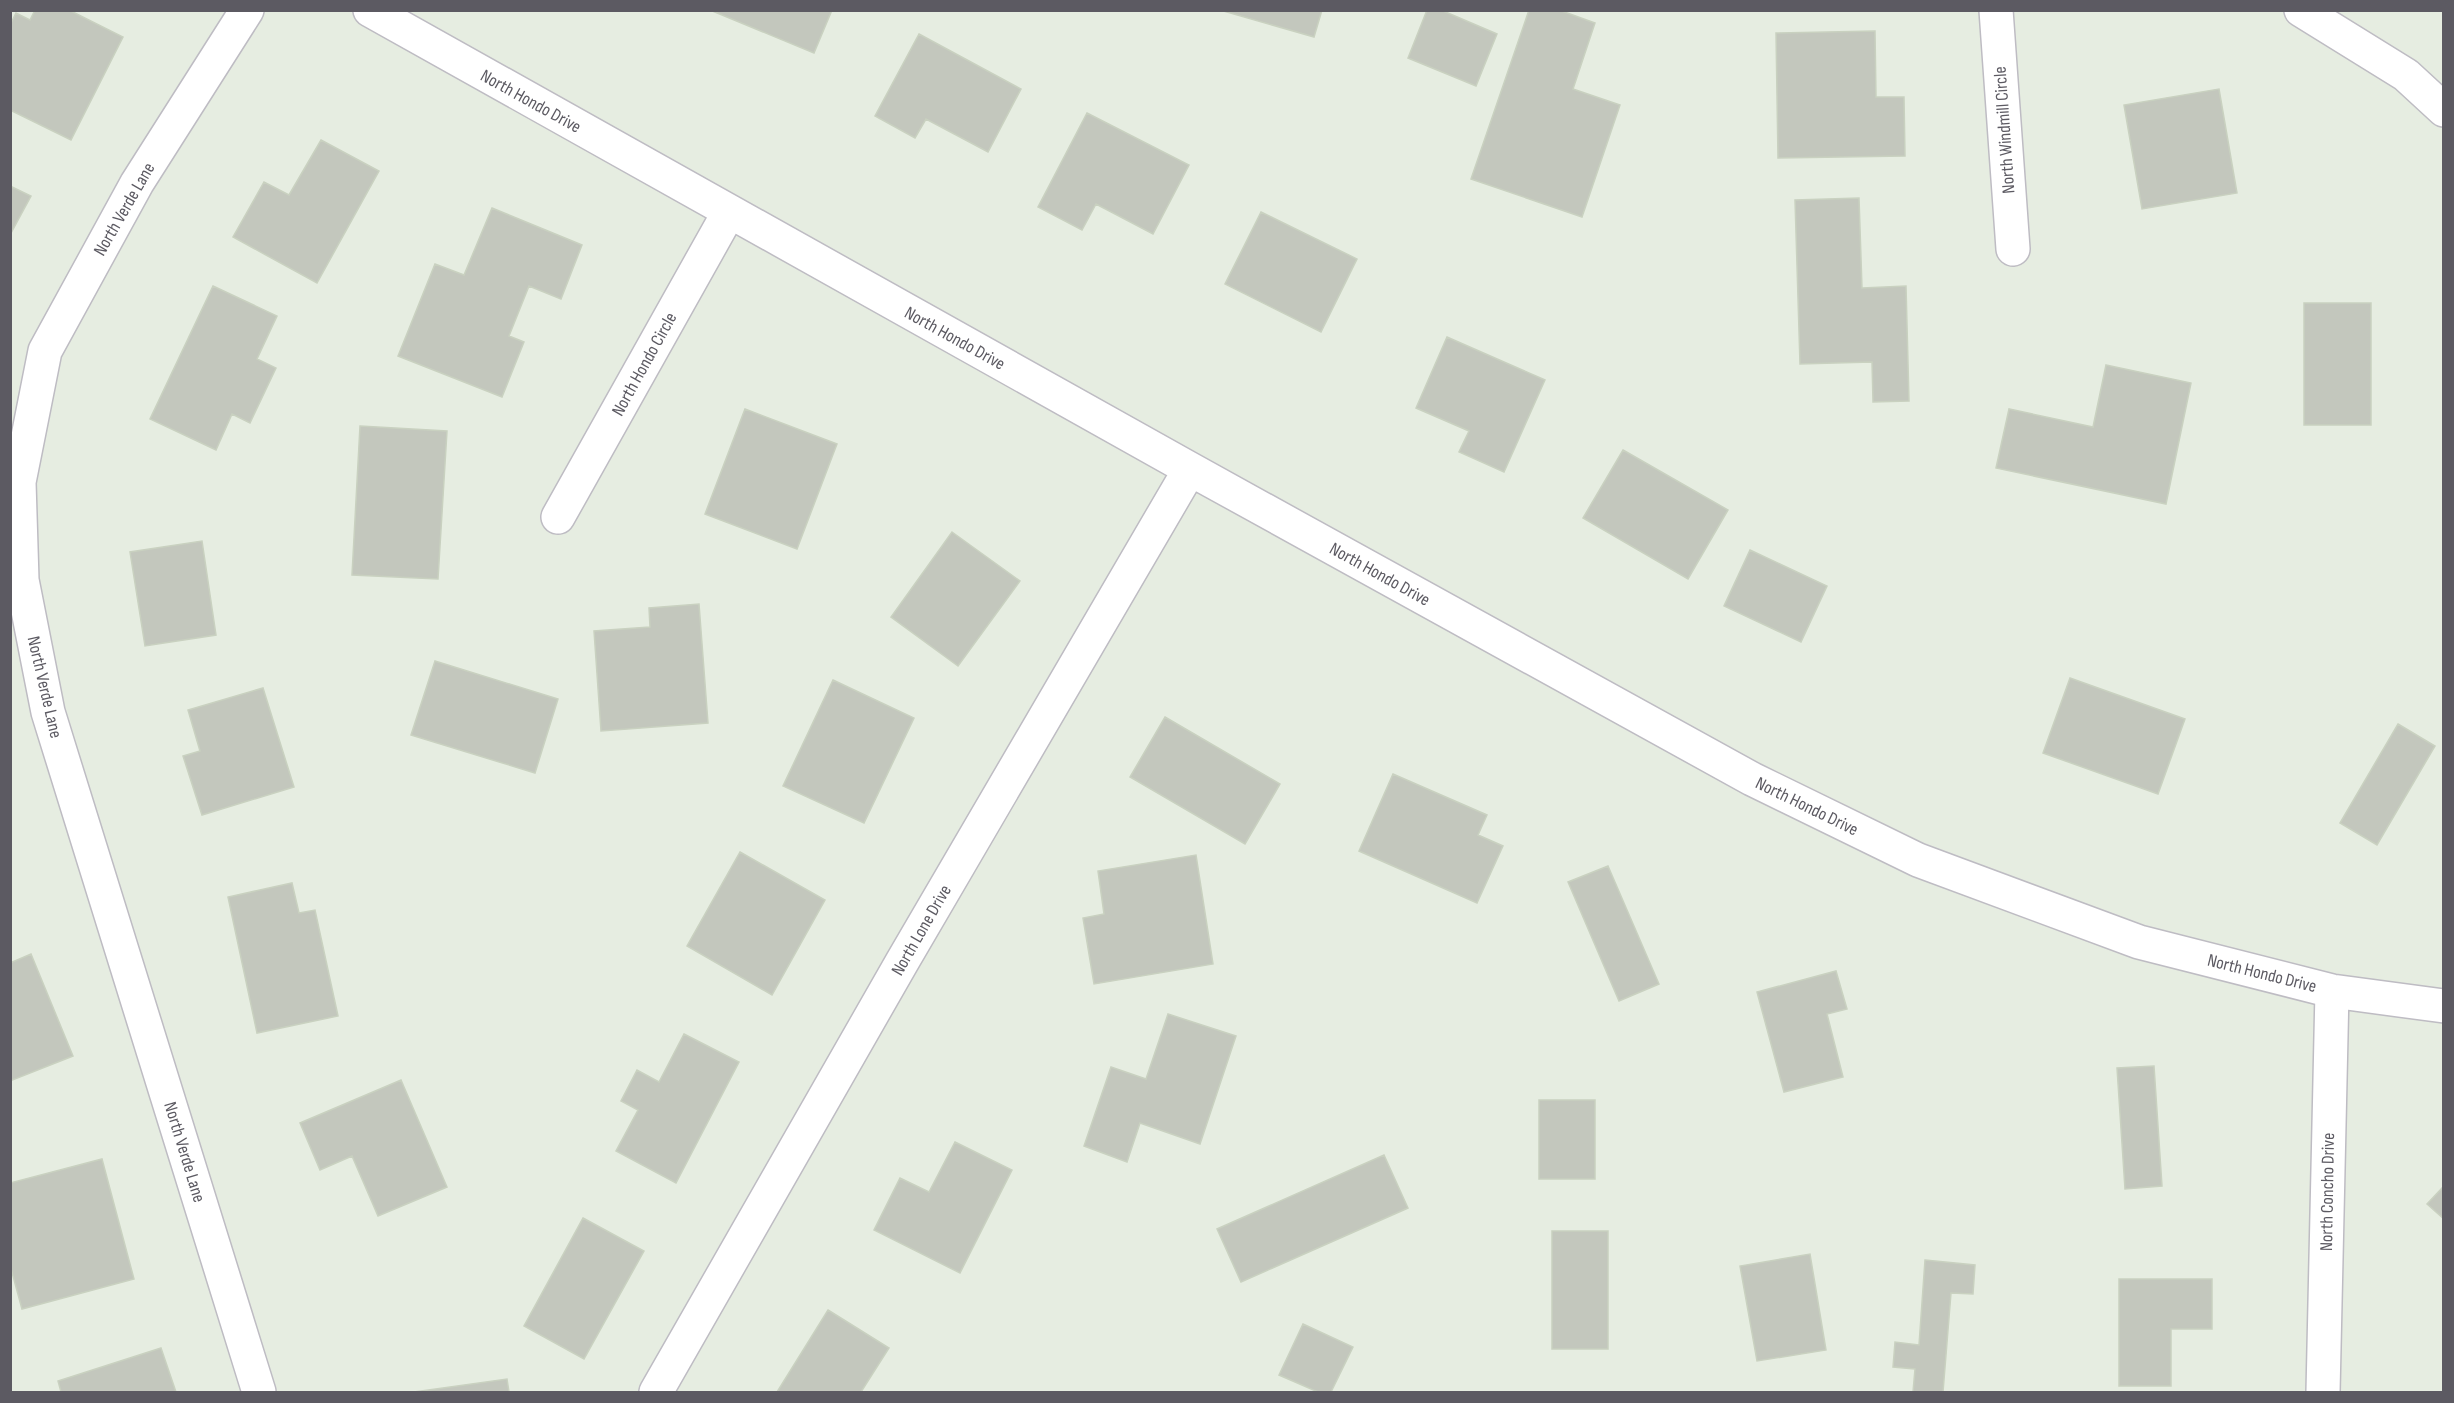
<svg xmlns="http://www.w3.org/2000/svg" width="2454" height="1403" viewBox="0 0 2454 1403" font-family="'Sofia Sans Condensed',sans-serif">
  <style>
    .building { fill: #c3c7bd; stroke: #c9d1c0; stroke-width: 1.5 }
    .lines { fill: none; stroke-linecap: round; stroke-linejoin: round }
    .minor-casing { stroke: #bebcc3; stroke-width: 36 }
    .minor { stroke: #fff; stroke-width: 33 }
    .labels { text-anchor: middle; stroke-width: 4.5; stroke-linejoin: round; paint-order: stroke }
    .street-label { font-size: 18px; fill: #5c5a62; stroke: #fff }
  </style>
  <rect width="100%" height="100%" fill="#e6ede1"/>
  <!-- building -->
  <path class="building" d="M35,10H69L123,37L71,140L10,110V25L16,13L30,20Z
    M710,10H832L814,53Z
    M1220,10H1322L1314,37Z
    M1427,10H1441L1497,34L1476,86L1408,58Z
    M1529,10H1559L1595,23L1573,89L1620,105L1582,217L1471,179Z
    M1875,31L1876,97H1904L1905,156L1778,158L1776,33Z
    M919,34L1021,89L988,152L926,119L915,138L875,116Z
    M2219,89L2237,193L2142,209L2124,105Z
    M1087,113L1189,165L1153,234L1096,204L1082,230L1038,207Z
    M321,140L379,171L317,283L233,237L264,182L289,195Z
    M10,186L31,196L10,235Z
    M1859,198L1862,288L1906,286L1909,401L1873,402L1872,362L1800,364L1795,200Z
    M492,208L582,245L561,299L529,286L509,336L524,342L502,397L398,356L435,264L464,275Z
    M1261,212L1357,259L1321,332L1225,284Z
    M213,286L277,316L257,359L276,368L250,423L232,414L216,450L150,419Z
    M2304,303H2371V425H2304Z
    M1447,337L1545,380L1504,472L1459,452L1469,431L1416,408Z
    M2106,365L2191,383L2166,504L1996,468L2009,409L2093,427Z
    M745,409L837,444L797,549L705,514Z
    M360,426L447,431L438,579L352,575Z
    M1623,450L1728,510L1688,579L1583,518Z
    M952,532L1020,581L958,666L891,617Z
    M202,541L216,635L145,646L130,552Z
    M1750,550L1827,586L1801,642L1724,606Z
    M699,604L708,723L601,731L594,631L650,627L649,608Z
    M435,661L558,699L535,773L411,735Z
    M2070,678L2185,719L2158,794L2043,753Z
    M833,680L914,718L864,823L783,786Z
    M263,688L294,787L202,815L183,756L200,751L188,710Z
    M1165,717L1280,784L1245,844L1130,777Z
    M2398,724L2435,746L2377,845L2340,823Z
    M1393,774L1487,815L1478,835L1503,846L1477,903L1359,851Z
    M740,852L825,900L772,995L687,946Z
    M1196,855L1213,964L1094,984L1083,918L1104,914L1098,871Z
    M1608,866L1659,984L1619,1001L1568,882Z
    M292,883L299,913L315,910L338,1016L257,1033L228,897Z
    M31,954L73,1056L10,1081V963Z
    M1836,971L1847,1009L1827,1014L1843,1077L1784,1092L1757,992Z
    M1168,1014L1236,1036L1200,1144L1140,1123L1127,1162L1084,1146L1111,1067L1146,1079Z
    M684,1034L739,1062L676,1183L616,1151L638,1110L621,1101L637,1070L659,1082Z
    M2154,1066L2162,1186L2125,1189L2117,1068Z
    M401,1080L447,1187L378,1216L352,1156L320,1170L300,1123Z
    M1539,1100H1595V1179H1539Z
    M955,1142L1012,1170L960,1273L874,1230L900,1178L929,1192Z
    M1384,1155L1408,1208L1241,1282L1217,1229Z
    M102,1159L134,1279L22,1309L10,1265V1183Z
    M2444,1186V1219L2427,1204Z
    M583,1218L644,1251L584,1359L524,1326Z
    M1552,1231H1608V1349H1552Z
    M1810,1254L1826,1350L1757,1361L1740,1266Z
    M1925,1260L1975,1265L1973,1294L1951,1293L1943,1392H1913L1915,1369L1893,1367L1895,1342L1919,1345Z
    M2119,1279H2212V1329H2171V1386H2119Z
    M828,1310L889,1348L861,1392H777Z
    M1303,1324L1353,1347L1331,1392H1318L1279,1375Z
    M161,1348L176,1392H61L58,1381Z
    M507,1379L509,1392H414Z"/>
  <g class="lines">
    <defs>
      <path id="minor" d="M247,10L137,183L45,351L19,482L22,580L48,712L259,1392
        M370,10L1190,469L1752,779L1918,860L2139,942L2332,991L2444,1006
        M1996,10L2013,249
        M2301,10L2406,75L2444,110
        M558,517L729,212
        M656,1392L902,962L1190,469
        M2323,1392L2332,991"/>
    </defs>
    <!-- minor casing -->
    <use href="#minor" class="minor-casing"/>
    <!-- minor -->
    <use href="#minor" class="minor"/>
  </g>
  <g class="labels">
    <!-- street labels -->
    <g class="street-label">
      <text transform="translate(531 101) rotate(29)" y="6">North Hondo Drive</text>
      <text transform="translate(2004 130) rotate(-94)" y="6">North Windmill Circle</text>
      <text transform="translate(124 209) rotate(-60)" y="6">North Verde Lane</text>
      <text transform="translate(955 338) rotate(29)" y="6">North Hondo Drive</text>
      <text transform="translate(644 364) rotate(-61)" y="6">North Hondo Circle</text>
      <text transform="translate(1380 574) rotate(29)" y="6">North Hondo Drive</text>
      <text transform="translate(45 687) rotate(77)" y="6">North Verde Lane</text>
      <text transform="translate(1807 806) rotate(26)" y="6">North Hondo Drive</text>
      <text transform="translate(921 930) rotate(-60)" y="6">North Lone Drive</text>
      <text transform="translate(2262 973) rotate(14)" y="6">North Hondo Drive</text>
      <text transform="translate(185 1152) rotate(73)" y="6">North Verde Lane</text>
      <text transform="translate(2327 1192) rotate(-89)" y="6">North Concho Drive</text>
    </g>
  </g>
  <!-- border -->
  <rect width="2454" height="1403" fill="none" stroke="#5c5a62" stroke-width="24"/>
</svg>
